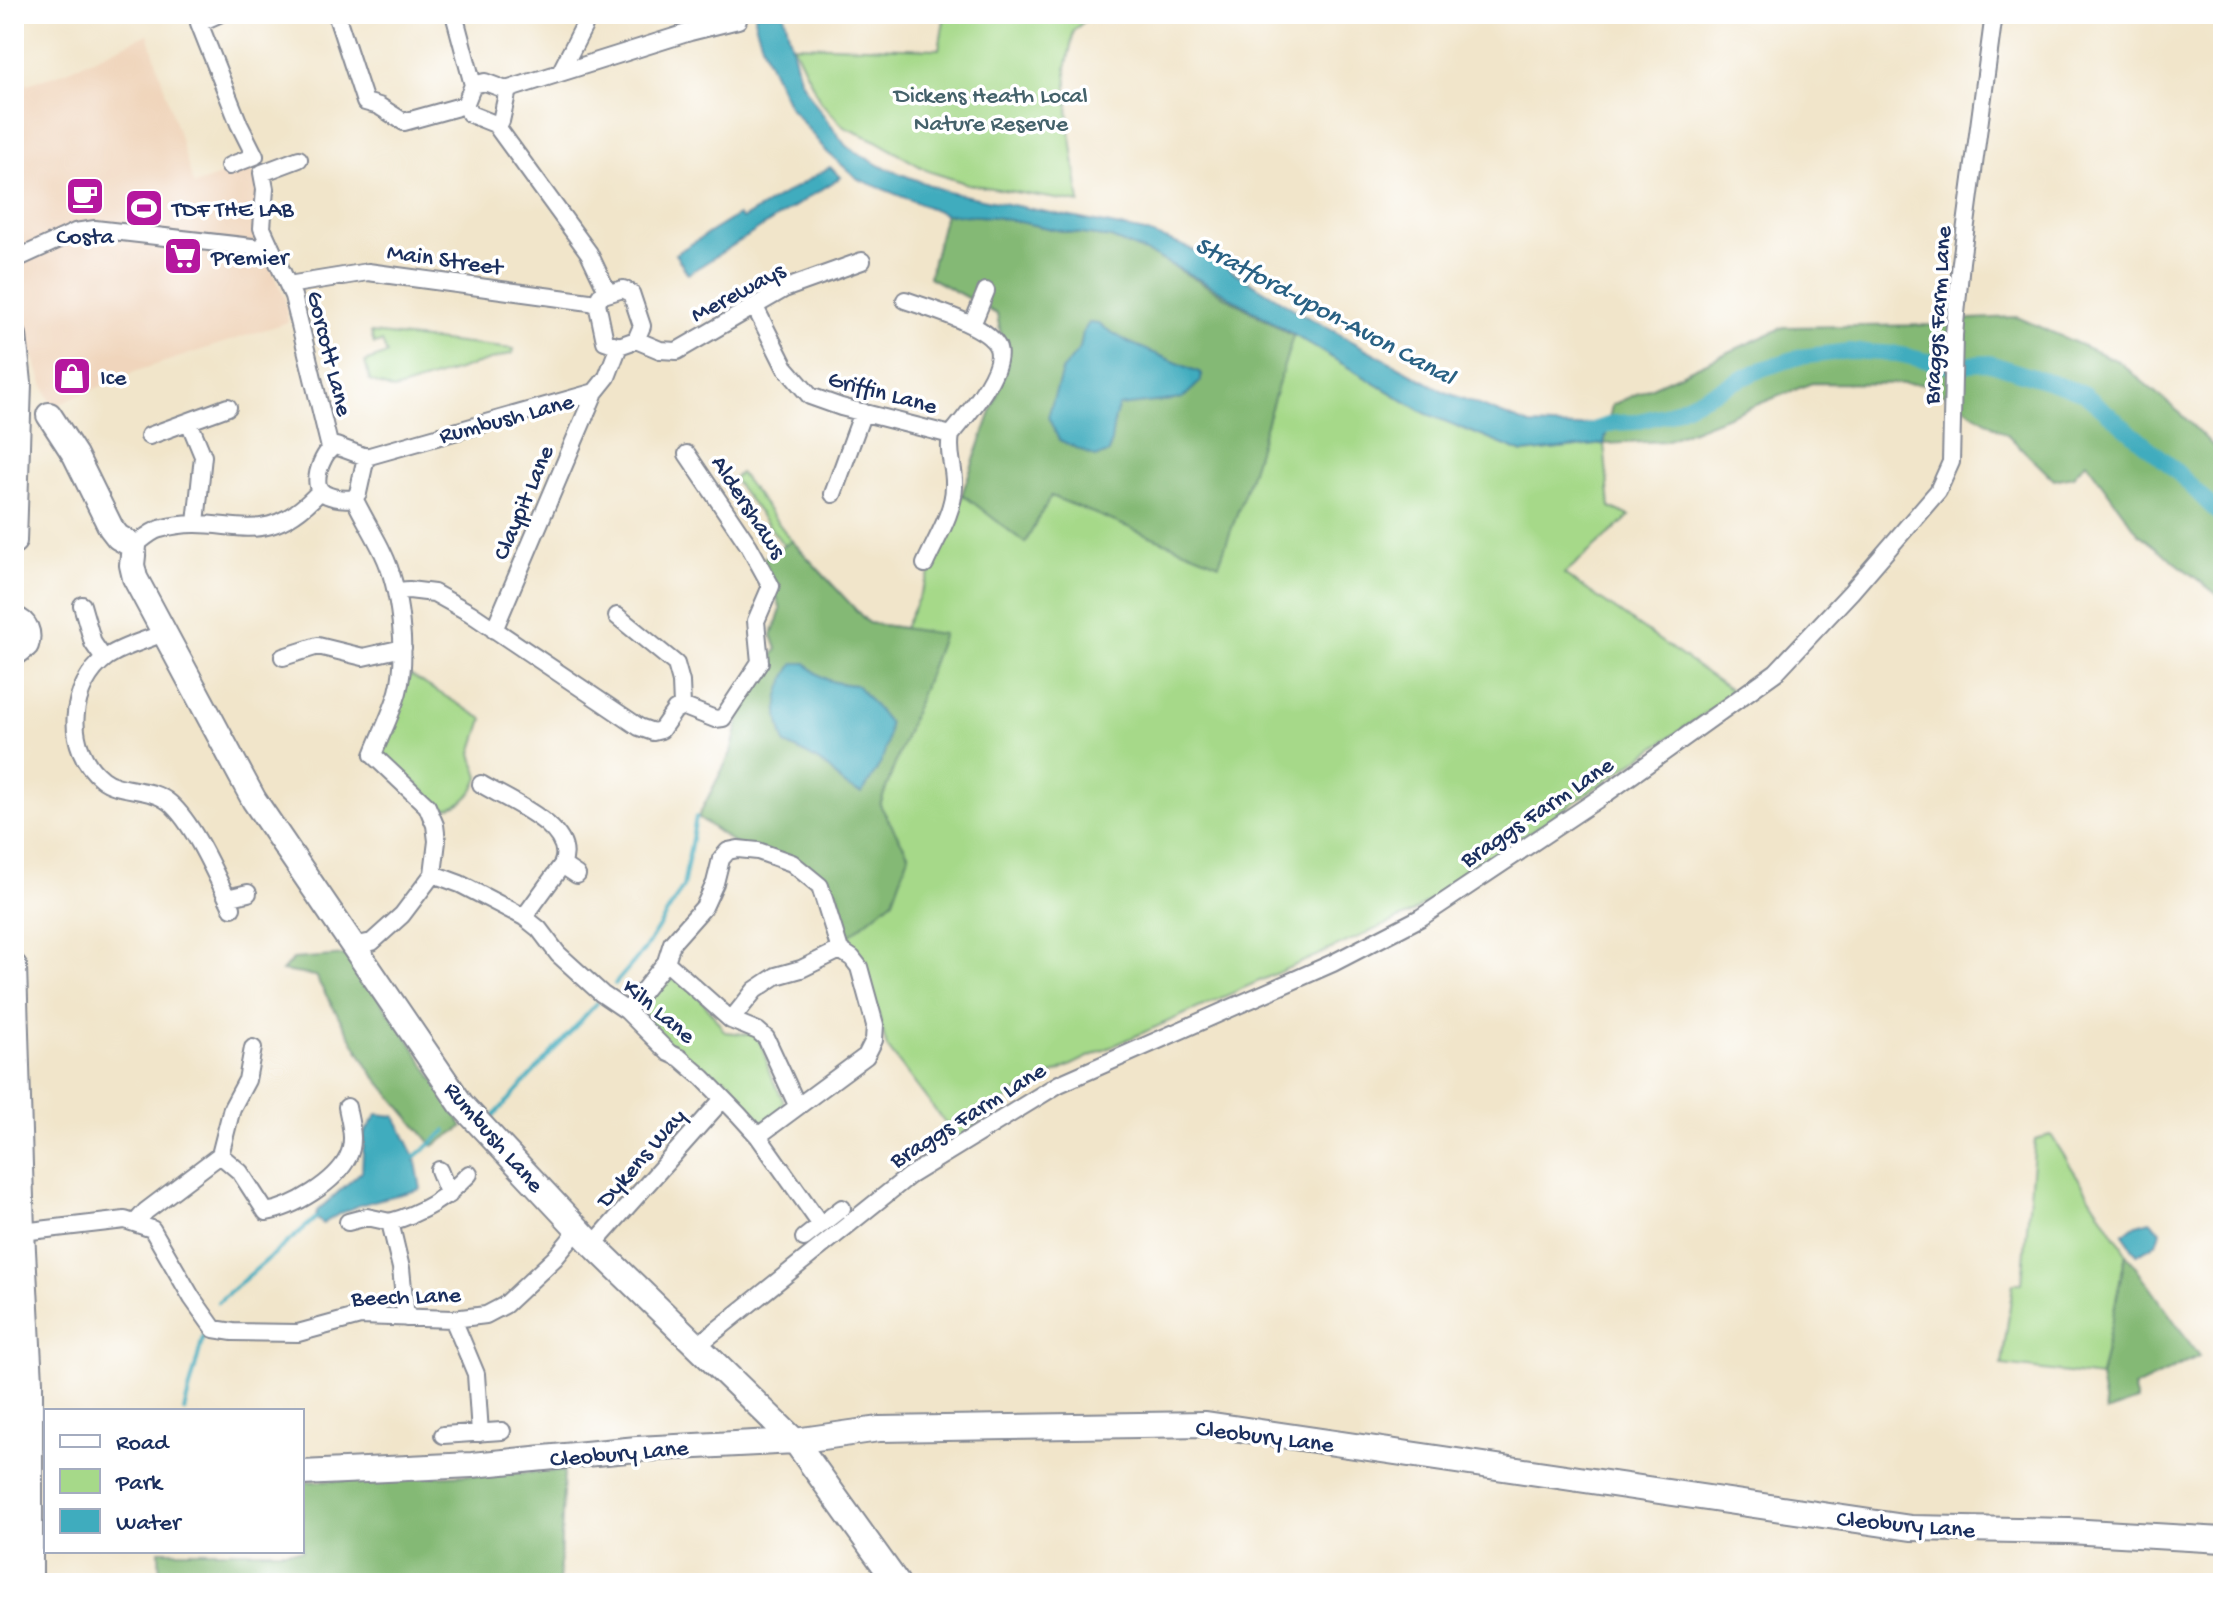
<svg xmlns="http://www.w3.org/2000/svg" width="2237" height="1597" viewBox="0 0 2237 1597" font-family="'Gochi Hand',sans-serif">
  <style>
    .built { fill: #f0d5bc }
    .green { fill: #a6d989; stroke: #608474; stroke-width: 2 }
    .forest { fill: #84b975; stroke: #50746a; stroke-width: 2 }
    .water { fill: #3facbe; stroke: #2d6e8e; stroke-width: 2 }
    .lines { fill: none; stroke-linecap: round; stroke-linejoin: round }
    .stream { stroke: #3facbe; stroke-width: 4 }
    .canal { stroke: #3facbe; stroke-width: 16 }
    .street-casing { stroke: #868a94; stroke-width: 20 }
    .secondary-casing { stroke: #868a94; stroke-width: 28 }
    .street { stroke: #fff; stroke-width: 16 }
    .secondary { stroke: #fff; stroke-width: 24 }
    .labels { text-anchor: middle; stroke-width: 7; stroke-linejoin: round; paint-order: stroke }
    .park-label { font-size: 24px; fill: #45626b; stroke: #fff }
    .poi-label { font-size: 24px; fill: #1b2f5e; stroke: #fff; text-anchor: start }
    .street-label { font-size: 24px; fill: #1b2f5e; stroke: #fff }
    .water-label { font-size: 26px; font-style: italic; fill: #296184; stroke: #fff }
  </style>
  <rect width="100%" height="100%" fill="#fff"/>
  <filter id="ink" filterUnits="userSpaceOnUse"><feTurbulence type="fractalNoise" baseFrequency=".0125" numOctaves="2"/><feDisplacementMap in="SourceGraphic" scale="16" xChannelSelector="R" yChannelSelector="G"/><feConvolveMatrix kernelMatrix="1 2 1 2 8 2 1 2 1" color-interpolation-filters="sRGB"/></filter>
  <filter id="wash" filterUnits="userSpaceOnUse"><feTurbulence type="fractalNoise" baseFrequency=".006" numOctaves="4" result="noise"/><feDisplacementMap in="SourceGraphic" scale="32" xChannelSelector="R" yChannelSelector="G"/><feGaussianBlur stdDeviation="1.8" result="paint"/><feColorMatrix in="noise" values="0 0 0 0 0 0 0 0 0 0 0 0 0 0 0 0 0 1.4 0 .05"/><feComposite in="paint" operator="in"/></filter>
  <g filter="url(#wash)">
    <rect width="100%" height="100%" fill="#f1e5ca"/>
    <!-- built -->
    <path class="built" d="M148,34L194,185L250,166L261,191L257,237L285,298L288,322L137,371L52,407L14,305V88L60,74Z"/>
    <!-- green -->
    <path class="green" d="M945,14H1093L1074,30L1066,69L1069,123L1080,203L968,184L928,171L876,141L844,127L820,101L793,45L939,49Z
      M945,214L1111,238L1153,255L1210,285L1425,413L1523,453L1604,444L1610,507L1630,516L1564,574L1735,693L1410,914L1086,1058L1014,1093L958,1140L887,1047L867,973L845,939L838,892L803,869L698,817L731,753L744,701L777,649L772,635L781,610L764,558L785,547L733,479L740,473L792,541L868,623L904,628L947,538L1007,367L997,314L929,277Z
      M371,333L514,349L513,353L394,390L370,381L365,362L387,354L382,342L374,344Z
      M410,675L483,719L472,753L479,778C472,796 463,805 444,809L379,749Z
      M668,978C694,982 710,1012 725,1032L755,1035C765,1047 765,1056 769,1071C777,1095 800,1107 763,1122L747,1114L731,1087L669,1049L648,1020L644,1009L661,981Z
      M2051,1135L2126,1253L2100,1377L2002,1365L2013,1283H2022L2035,1139Z"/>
    <!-- forest -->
    <path class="forest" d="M945,214L995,217L1067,232L1111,238L1153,255L1293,336L1249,480L1219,564L1051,496L1025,543L962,494L1007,367L997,314L929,277Z
      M2017,317L2118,361L2180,413L2223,456V599L2139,534L2086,462L2073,476L2054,480L2008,435L1928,384L1812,383L1665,441L1604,444L1612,405L1784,327L1940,325L1971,319Z
      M792,541L868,623L943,634L880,805L909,855L893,900L845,939L838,892L803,869L745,851L698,817L731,753L744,701L777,649L772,635L781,610L764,558Z
      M347,955L410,1041L463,1127L433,1146L371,1072L315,976L282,971L293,959Z
      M2126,1253L2199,1356L2133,1388L2137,1401L2106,1412L2100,1377Z
      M564,1471L559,1583H160L159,1551H302V1482Z"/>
    <!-- water -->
    <path class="water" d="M755,14H784L800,79L816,105L846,146L880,166L948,192L1145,232L1184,246L1219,263L1304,315L1443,391L1530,425L1576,427L1609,419L1604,444L1523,453L1425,413L1210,285L1153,255L1111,238L1067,232L995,217L945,214L858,179L827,152L789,106L767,59L756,26Z
      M830,167L841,177L688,274L675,254L738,215L742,219Z
      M1089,323L1098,324L1128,342L1201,373V381L1182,399L1119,406C1113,417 1112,439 1109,453L1096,457L1059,440L1048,417L1062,371L1080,348L1083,332Z
      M794,663H806C820,680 835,684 857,685L889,723C888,754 879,768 862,793C846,789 842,782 831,771C818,759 801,751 785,744C774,711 774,694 794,663Z
      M377,1114L395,1116L415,1157L421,1189C387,1199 352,1202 323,1224L316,1218L317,1211L362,1171L364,1134Z
      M2150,1221L2161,1231C2158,1246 2150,1248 2137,1254L2123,1234L2133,1226Z"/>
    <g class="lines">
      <!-- stream -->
      <path class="stream" d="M615,984L645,949L683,887L696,817
        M491,1119L597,1003
        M415,1157L446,1131
        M218,1302L316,1218
        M184,1411L204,1333"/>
      <!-- canal -->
      <path class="canal" d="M1588,432L1614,423L1635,422L1668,414L1762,369L1799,357L1849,351L1897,354L1960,368L1968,364L1990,363L2084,393L2173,468L2223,518"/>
    </g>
  </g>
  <g filter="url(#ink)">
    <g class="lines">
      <defs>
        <path id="street" d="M219,14L199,23L239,124L255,156L229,166
          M336,14L365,102L379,106L404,122L465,105
          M454,14L473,85L465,105L470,114L495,124L501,121L507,94L506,90L485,82L473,85
          M560,73L590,14
          M506,90L690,32L738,20L739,14
          M495,124L589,253L608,293
          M299,159L262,173L265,189L262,228L293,296L330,448
          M14,260L75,232L95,229L270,249
          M288,285L368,272L597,303
          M623,289L631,293L642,326L636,340L619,346L605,341L597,303L600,296Z
          M755,307L785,367L810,396L841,407L951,435C965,418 1005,371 998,348C990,325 927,308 905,300
          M972,325L986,291
          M636,340L660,350L677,351L784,289L862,261
          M189,422L203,456L196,523
          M149,436L228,407
          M336,446L366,457L358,493L354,498C344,500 322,498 318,486C315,474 324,450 336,446Z
          M366,457L595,392L607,377L619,346
          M833,494L863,412
          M134,546C142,540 151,531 160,529C228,510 260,557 320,491
          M925,564C935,541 954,512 954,486C955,467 947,455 951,435
          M397,591L409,590L434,593L470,613L639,727L653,732L661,730L675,710L682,706L715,719L723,718L760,662L756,621L771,586L749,546L687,454
          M82,605L93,643L104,659
          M617,616L676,664L681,682L682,706
          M494,630L595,392
          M163,633C145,641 123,646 107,657C69,685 63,748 102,779C119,793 150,786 170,803C195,825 217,878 232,908
          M283,657L318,646L363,657L403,648
          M481,784C507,800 579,828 562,865L524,917
          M562,865L577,875
          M433,874L460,884L524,917L539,929L558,954L602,994L627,1011L669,1053L680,1058L703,1078L739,1115L758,1136L821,1225
          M227,898L248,893
          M353,946L372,942L402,915L433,874L437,841L435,825L427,806L373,755C381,734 392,713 398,692C408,654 400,588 383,553C374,534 363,517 354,498
          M666,962L731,1020L758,1031L766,1038L797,1105
          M627,1011L666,962L672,943L704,907L715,883L721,859L728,851L738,849L758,851L792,863L820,886L840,950L852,958L859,967L875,1025L874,1040L866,1056L758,1136
          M731,1020L755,990L776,976L801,969L840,950
          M253,1048L247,1080L232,1108L220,1155L240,1172L266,1212C293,1208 336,1182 348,1157C356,1141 350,1123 347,1107
          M439,1170L449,1195
          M136,1222L146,1211L220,1155
          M348,1222L367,1217L390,1222L401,1268L406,1318
          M390,1222C422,1213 445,1199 469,1174
          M22,1232L125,1220L152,1229L192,1298L214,1329L233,1332L298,1333L360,1316L453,1319L486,1315L505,1305L555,1258L578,1230
          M804,1238L842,1208
          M593,1245L722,1100
          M453,1319L476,1374L480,1433
          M697,1346L909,1176L1059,1084L1333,963L1420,918L1604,795L1776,672L1851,592L1938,491L1951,462L1954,335L1961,262L1994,14
          M443,1435L502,1431"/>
        <path id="secondary" d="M14,335L19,383L14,541
          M49,415L75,455L111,528L118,537L134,546L132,565L135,578L254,800L461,1104L593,1245L795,1441L897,1583
          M14,619C26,623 30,633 26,645L14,654
          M14,966L22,1232L30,1382V1583
          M302,1473L472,1465L637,1449L795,1441L879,1429L1206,1424L1911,1528L2069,1531L2223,1540"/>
      </defs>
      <!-- street casing -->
      <use href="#street" class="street-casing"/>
      <!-- secondary casing -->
      <use href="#secondary" class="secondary-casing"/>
      <!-- street -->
      <use href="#street" class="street"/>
      <!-- secondary -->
      <use href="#secondary" class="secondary"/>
    </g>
  </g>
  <!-- icons -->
  <defs>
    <symbol id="cafe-square" viewBox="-11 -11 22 22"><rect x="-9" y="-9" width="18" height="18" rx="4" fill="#b5179e" stroke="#fff"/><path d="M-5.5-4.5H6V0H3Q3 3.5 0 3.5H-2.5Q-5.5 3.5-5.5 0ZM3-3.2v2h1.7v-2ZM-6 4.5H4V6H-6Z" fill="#fff"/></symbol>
    <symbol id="stadium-square" viewBox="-11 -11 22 22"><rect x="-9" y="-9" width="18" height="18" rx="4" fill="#b5179e" stroke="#fff"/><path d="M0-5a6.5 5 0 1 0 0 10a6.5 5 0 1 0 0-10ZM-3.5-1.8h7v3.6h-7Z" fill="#fff"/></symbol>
    <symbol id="supermarket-square" viewBox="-11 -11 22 22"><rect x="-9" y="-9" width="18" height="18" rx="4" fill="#b5179e" stroke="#fff"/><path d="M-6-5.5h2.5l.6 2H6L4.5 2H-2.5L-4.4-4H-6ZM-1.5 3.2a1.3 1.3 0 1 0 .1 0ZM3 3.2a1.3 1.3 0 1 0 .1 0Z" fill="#fff"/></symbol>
    <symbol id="shop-square" viewBox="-11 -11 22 22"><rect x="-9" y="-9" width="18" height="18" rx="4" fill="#b5179e" stroke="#fff"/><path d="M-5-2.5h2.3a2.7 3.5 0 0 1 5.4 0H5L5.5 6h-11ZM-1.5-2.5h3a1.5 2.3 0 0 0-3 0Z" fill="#fff"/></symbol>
  </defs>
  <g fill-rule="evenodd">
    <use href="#cafe-square" x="63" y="174" width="44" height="44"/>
    <use href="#stadium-square" x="122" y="186" width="44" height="44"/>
    <use href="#supermarket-square" x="161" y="234" width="44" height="44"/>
    <use href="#shop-square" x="50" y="354" width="44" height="44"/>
  </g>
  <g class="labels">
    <!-- park labels -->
    <g class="park-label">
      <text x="991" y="102">Dickens Heath Local<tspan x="991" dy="28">Nature Reserve</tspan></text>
    </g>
    <!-- poi labels -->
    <g class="poi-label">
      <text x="172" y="216">TDF THE LAB</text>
      <text x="85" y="243" text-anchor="middle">Costa</text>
      <text x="211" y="264">Premier</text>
      <text x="100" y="384">Ice</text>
    </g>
    <!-- street labels -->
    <g class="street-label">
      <text transform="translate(445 258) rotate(8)" y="8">Main Street</text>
      <text transform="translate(737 291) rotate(-28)" y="8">Mereways</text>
      <text transform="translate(1936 315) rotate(-86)" y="8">Braggs Farm Lane</text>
      <text transform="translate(331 353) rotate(76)" y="8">Gorcott Lane</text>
      <text transform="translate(883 391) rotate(15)" y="8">Griffin Lane</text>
      <text transform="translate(506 417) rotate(-15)" y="8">Rumbush Lane</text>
      <text transform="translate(522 502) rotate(-67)" y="8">Claypit Lane</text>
      <text transform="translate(750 506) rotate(57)" y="8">Aldershaws</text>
      <text transform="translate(1536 811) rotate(-34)" y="8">Braggs Farm Lane</text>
      <text transform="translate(660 1010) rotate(40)" y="8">Kiln Lane</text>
      <text transform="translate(967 1114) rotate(-32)" y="8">Braggs Farm Lane</text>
      <text transform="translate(495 1136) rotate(49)" y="8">Rumbush Lane</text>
      <text transform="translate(640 1157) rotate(-49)" y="8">Dykens Way</text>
      <text transform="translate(406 1295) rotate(-2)" y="8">Beech Lane</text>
      <text transform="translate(1265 1435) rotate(7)" y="8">Cleobury Lane</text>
      <text transform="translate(619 1452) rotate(-5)" y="8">Cleobury Lane</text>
      <text transform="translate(1906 1523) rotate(5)" y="8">Cleobury Lane</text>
    </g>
    <!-- water labels -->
    <g class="water-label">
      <text transform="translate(1326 309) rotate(28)" y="9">Stratford-upon-Avon Canal</text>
    </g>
  </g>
  <!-- margin -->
  <rect width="2237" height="1597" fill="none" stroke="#fff" stroke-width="48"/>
  <!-- legend -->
  <rect x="44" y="1409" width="260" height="144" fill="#ffffff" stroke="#a4acbf" stroke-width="2"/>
  <rect x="60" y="1435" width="40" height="12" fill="#ffffff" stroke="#a4acbf" stroke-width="2"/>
  <text x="116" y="1449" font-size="24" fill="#1b2f5e">Road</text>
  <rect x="60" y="1469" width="40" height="24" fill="#a6d989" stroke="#a4acbf" stroke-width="2"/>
  <text x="116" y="1489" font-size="24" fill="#1b2f5e">Park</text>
  <rect x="60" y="1509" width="40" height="24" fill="#3facbe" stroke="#a4acbf" stroke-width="2"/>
  <text x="116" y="1529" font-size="24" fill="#1b2f5e">Water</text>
</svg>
